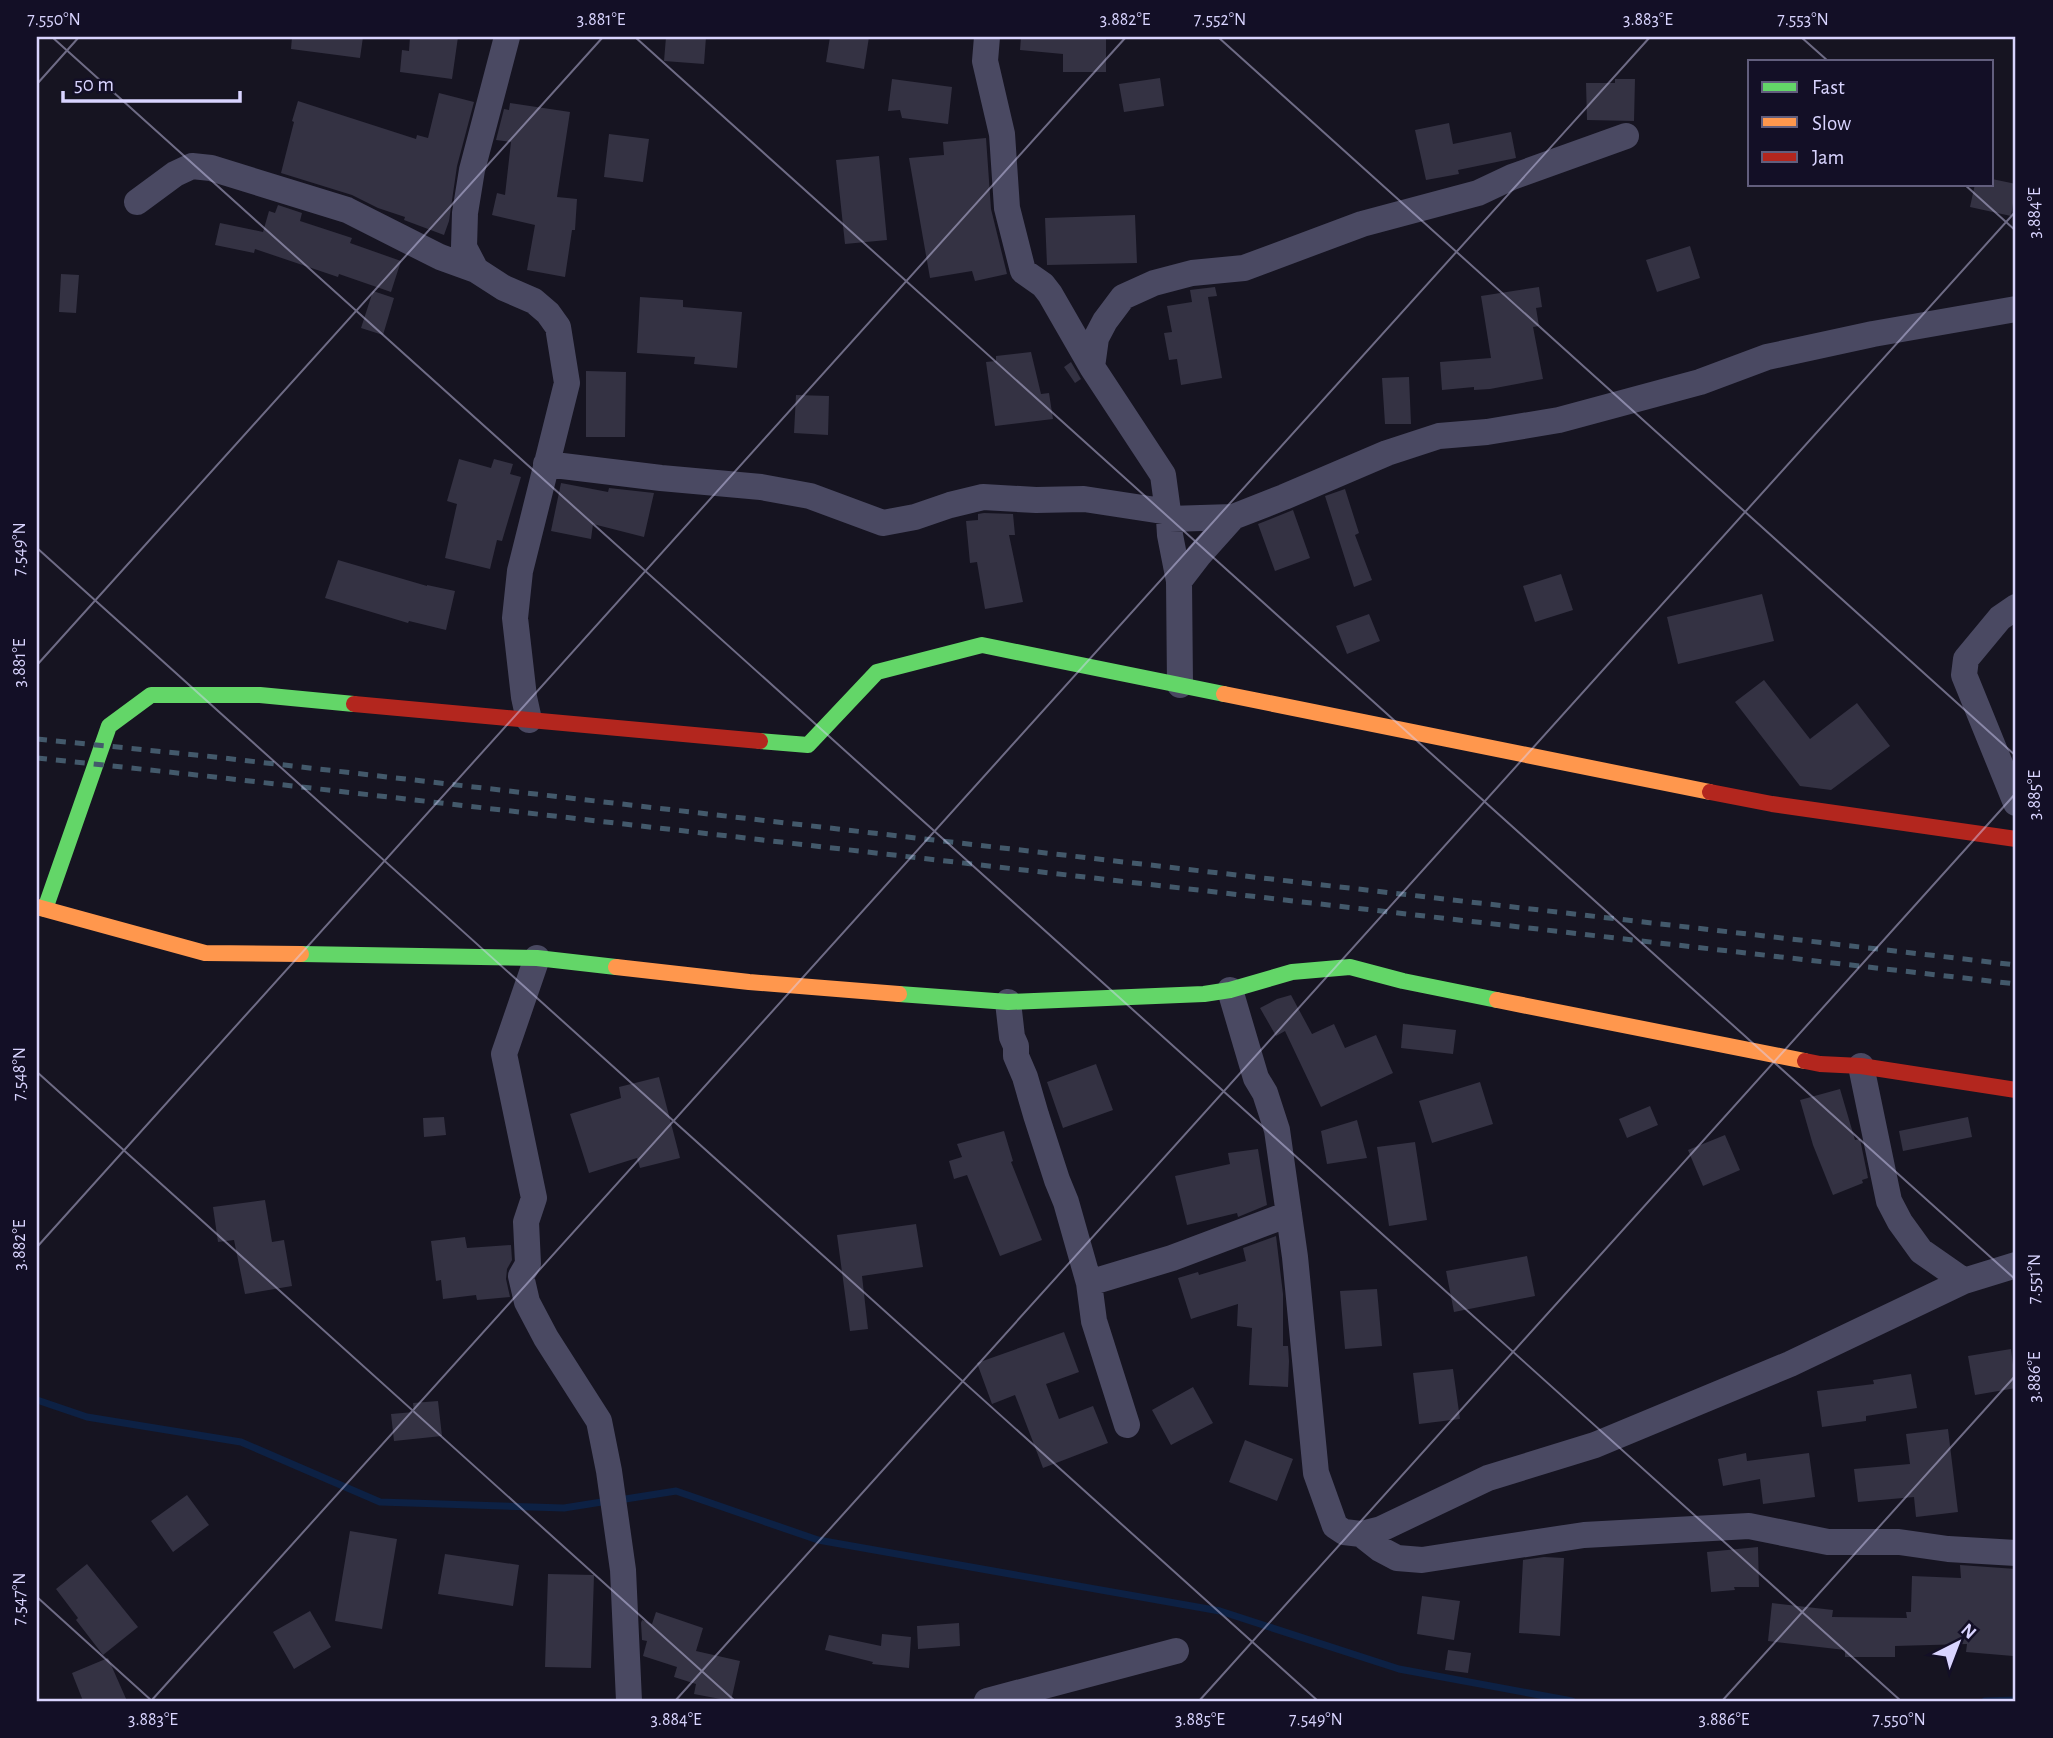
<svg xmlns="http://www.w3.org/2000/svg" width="2053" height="1738" viewBox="0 0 2053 1738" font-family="'Alegreya Sans',sans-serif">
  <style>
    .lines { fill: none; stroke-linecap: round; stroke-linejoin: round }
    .stream { stroke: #0d2144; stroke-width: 7 }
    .building { fill: #343243 }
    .street { stroke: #4a4962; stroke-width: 26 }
    .fast { stroke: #63d668; stroke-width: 16 }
    .slow { stroke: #ff974d; stroke-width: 16 }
    .jam { stroke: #b3261e; stroke-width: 16 }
    .rail { stroke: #43596b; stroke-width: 5; stroke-dasharray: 10 9; stroke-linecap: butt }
    .ticks { fill: none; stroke: #d9d4ff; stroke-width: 2; stroke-opacity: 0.45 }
    .neatline { fill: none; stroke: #d9d4ff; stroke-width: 2.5 }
    .ticks-label { font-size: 18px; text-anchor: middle; fill: #d9d4ff }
  </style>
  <rect width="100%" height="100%" fill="#161421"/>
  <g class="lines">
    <!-- stream -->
    <path class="stream" d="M37,1400L87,1417L241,1442L380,1502L564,1508L608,1501
      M619,1500L676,1491L818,1540L1220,1611L1399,1669L1572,1701
      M1985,1701L2016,1700"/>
  </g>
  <!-- building -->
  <path class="building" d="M292,37H363L360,58L291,49Z
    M410,37H458L452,79L400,72L402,50L409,51Z
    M666,37H706L704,64L664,61Z
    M830,37H869L864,69L826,62Z
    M1021,37H1106V72H1063V54L1020,50Z
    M1160,78L1164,106L1124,112L1119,84Z
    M892,79L952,87L948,124L902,118L900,110L888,111Z
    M1615,79H1635L1634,121L1587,120L1586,83H1615Z
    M439,93L474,102L457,166L449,221L444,235L404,220L405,217L378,208L352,195L281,173L294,122L292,121L298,101L416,139L417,135L428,138Z
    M510,103L570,112L557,197L577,199L575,230H572L565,277L527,270L535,225L492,215L497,193L505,195L511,142L496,140L504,109L509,110Z
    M1449,123L1453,144L1511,132L1516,158L1458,170L1459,174L1426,180L1415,130Z
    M609,134L649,139L643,182L604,177Z
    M986,138L991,209L1007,274L975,281L972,271L930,278L909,158L944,155L943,142Z
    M879,156L887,240L845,244L836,160Z
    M1992,179L2016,184L2011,216L1970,207L1975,184H1992Z
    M278,205L302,213L300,221L352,238L350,243L401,261L391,292L339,274L338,277L255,249L254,253L215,245L220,223L263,232L269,211L275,213Z
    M1135,215L1137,263L1047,265L1045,218Z
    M1690,246L1700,278L1657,292L1646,260Z
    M61,274L79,275L76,313L59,312Z
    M1215,287L1217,296L1208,297L1222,378L1181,385L1177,359L1169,360L1164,333L1172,332L1167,306L1192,302L1190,290Z
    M1539,287L1542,307L1536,308L1539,326L1533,327L1543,379L1490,389L1474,390V387L1442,390L1440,362L1491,358L1481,296Z
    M373,291L394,298L383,335L361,328Z
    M640,297L683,300V307L742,312L737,368L694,364L695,357L637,353Z
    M1031,352L1041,394L1049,393L1053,419L995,426L986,362L996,361V356Z
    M1071,362L1081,379L1075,383L1064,367Z
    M586,371L626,372L625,437H586Z
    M1409,377L1411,424H1385L1382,378Z
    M796,395L829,396L828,435L794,433Z
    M459,459L491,468L494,459L513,464L510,474L521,477L502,541L497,540L490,569L445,558L457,504L447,501Z
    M561,483L608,492L609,488L654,493L644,537L593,524L591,539L551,531Z
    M1345,489L1359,533L1355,535L1372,580L1354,587L1325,496Z
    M1293,510L1310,558L1275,571L1258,524Z
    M984,513L1013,514L1015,535H1009L1023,602L985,609L977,562L970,563L966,521L978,520V514Z
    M338,560L427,586V585L455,591L446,630L409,621L408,623L325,598Z
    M1561,574L1573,610L1535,622L1523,586Z
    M1762,594L1774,641L1678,664L1667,617Z
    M1369,614L1380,641L1347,654L1336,626Z
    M1764,680L1810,739L1857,703L1890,746L1831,790L1800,786L1735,702Z
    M1291,995L1312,1034L1334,1024L1345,1048L1376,1035L1393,1073L1321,1107L1285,1031L1276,1036L1260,1008L1277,999Z
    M1403,1024L1456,1030L1453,1054L1401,1048Z
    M1096,1064L1113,1110L1063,1128L1047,1082Z
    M659,1077L680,1158L640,1168L637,1158L589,1173L570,1114L621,1098L619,1087Z
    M1480,1082L1493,1124L1432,1143L1419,1101Z
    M1840,1089L1855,1140L1860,1139L1868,1178L1862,1180L1863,1183L1833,1195L1813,1145L1800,1100Z
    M1650,1106L1658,1125L1627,1138L1619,1119Z
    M444,1117L446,1135L424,1137L423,1118Z
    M1968,1117L1972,1137L1903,1151L1899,1131Z
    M1357,1120L1367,1158L1327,1164L1321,1131Z
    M1004,1131L1013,1161L1011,1162L1042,1240L1000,1256L967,1175L954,1179L949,1161L962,1157L957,1144Z
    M1725,1135L1740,1170L1703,1186L1688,1150Z
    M1415,1142L1427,1220L1389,1226L1377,1147Z
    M1258,1149L1267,1205L1238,1217L1237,1213L1187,1225L1175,1176L1230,1164L1228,1153Z
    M265,1200L272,1242L284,1240L292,1286L245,1294L234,1240L218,1242L213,1207Z
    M916,1224L923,1267L862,1276L868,1329L850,1331L837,1235Z
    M1276,1236L1283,1294V1346H1288L1289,1361L1288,1387L1249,1385L1252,1328L1237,1326L1238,1304L1191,1319L1178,1278L1198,1272L1199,1275L1246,1261L1243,1248Z
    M465,1237L467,1248L511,1245L512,1260L507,1269L506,1279L510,1297L477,1300L476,1295L443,1299L441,1280L436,1281L431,1241Z
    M1527,1256L1535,1296L1454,1312L1446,1271Z
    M1377,1289L1382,1346L1345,1349L1340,1291Z
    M1064,1332L1079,1372L1046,1384L1059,1419L1093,1406L1108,1443L1043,1468L1015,1395L992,1404L977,1363Z
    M2011,1349L2016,1388L1975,1395L1968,1356Z
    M1453,1369L1460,1419L1419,1424L1413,1373Z
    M1911,1374L1917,1408L1866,1416V1421L1822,1427L1817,1391L1874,1384L1873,1380Z
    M1193,1387L1213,1423L1171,1445L1152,1410Z
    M438,1401L442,1436L394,1441L391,1414L414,1412L413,1403Z
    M1948,1429L1958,1512L1916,1517L1914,1497L1858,1502L1854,1469L1910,1464L1906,1434Z
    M1245,1440L1293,1459L1277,1501L1229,1482Z
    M1746,1453L1747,1461L1809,1453L1815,1497L1763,1504L1760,1479L1723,1486L1718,1459Z
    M187,1495L209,1525L173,1552L151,1521Z
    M350,1531L397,1539L382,1629L335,1621Z
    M1758,1547L1759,1587H1734L1735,1590L1711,1592L1707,1552Z
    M445,1554L519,1565L513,1606L438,1594Z
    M1544,1557L1564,1558L1560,1636L1519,1633L1523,1560Z
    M87,1564L138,1627L103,1655L76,1620L78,1618L56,1589Z
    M1960,1565L2016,1569V1615L2013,1656L1966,1652L1967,1644L1895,1646V1657H1845V1650L1768,1641L1772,1603L1833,1610L1832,1617L1907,1618L1906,1612H1911L1912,1576L1961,1578Z
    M548,1574L594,1575L591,1668L545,1667Z
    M1422,1596L1460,1601L1454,1640L1417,1634Z
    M310,1611L331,1647L294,1669L273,1632Z
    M656,1612L703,1628L696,1651L740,1661L731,1701L694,1694L696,1684L674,1677L677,1667L643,1656L647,1641L642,1640L641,1623L642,1620L652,1624Z
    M959,1623L960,1646L918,1649L917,1626Z
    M882,1634L911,1637L909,1668L872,1664L873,1662L825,1650L829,1635L881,1646Z
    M1448,1650L1471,1653L1468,1673L1445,1670Z
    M108,1658L127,1701H83L72,1673Z"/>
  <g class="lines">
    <!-- street -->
    <path class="street" d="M507,37L472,170L465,213L464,247L476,270L504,288L534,301L548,313L558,327L567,383L520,571L515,618L524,697L529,720
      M987,37L985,61L1002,134L1007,208L1023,271L1043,285L1050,294L1092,367L1163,475L1169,519
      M137,202L175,174L192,166L211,168L347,210L440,257L476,270
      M1092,367L1096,338L1105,321L1123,297L1154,283L1192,273L1244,268L1362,224L1478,193L1512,177L1626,136
      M546,464L661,478L761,487L810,496L883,523L915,517L950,505L983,497L1036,500L1084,499L1169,512
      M1179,581L1199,555L1233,517
      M2016,607L2000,618L1966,659L1964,675L2016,803
      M1180,685L1179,581L1170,535L1169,519L1233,517L1284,497L1387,453L1439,436L1487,432L1559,420L1700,382L1767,357L1873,334L2016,309
      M537,958L504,1054L534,1198L526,1222L528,1264L521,1276L527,1302L546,1338L599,1421L609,1471L623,1570L629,1701
      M1230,990L1256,1078L1265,1093L1277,1130L1295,1257L1316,1473L1335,1526L1344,1532L1361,1534L1381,1529L1488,1478L1595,1445L1790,1364L1964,1281L2016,1265
      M1008,1002L1012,1037L1016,1046V1056L1025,1077L1036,1115L1057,1180L1066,1202L1089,1283L1094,1321L1127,1425
      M1861,1066L1889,1201L1900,1222L1921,1251L1964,1281
      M1089,1283L1172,1258L1289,1214
      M1361,1534L1380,1549L1397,1558L1422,1560L1584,1535L1749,1526L1828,1542H1899L1948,1549L2016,1553
      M987,1701L1176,1651"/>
    <!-- fast -->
    <path class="fast" d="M760,741L808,745L877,672L982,645L1224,694
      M45,909L109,726L151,695H260L354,704
      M301,954L537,958L616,967
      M899,994L1008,1002L1204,994L1230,990L1292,972L1350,967L1403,981L1497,1000"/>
    <!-- slow -->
    <path class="slow" d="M1224,694L1710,792
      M37,907L205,953L301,954
      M616,967L749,982L899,994
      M1497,1000L1805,1061"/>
    <!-- jam -->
    <path class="jam" d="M354,704L760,741
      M1710,792L1772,804L2016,839
      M1805,1061L1820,1064L1861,1066L2016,1090"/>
    <!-- rail -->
    <path class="rail" d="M37,739L206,756L2016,965
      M37,758L206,776L2016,984"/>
  </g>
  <!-- ticks -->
  <path class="ticks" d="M52,37L1901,1701M635,37L2016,1280M1218,37L2016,756M1801,37L1828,61M37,84L79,37M1964,184L2016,231M37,548L1318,1701M37,665L603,37M37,1072L735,1701M37,1247L1126,37M37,1597L152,1701M151,1701L1650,37M675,1701L2016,211M1199,1701L2016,793M1722,1701L2016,1375"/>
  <!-- border -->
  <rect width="2053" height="1738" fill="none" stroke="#130f26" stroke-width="77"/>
  <!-- legend -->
  <rect x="1748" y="60" width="245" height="126" fill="#130f26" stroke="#625e7d" stroke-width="2"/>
  <rect x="1762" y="82" width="35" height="10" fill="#63d668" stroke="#625e7d" stroke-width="2"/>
  <text x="1812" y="94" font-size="21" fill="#d9d4ff">Fast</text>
  <rect x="1762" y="117" width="35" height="10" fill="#ff974d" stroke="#625e7d" stroke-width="2"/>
  <text x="1812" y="130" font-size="21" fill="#d9d4ff">Slow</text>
  <rect x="1762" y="152" width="35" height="10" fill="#b3261e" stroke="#625e7d" stroke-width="2"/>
  <text x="1812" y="164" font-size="21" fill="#d9d4ff">Jam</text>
  <!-- north arrow -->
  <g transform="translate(1958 1643) rotate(42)" stroke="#130f26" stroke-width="5" paint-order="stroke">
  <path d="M0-5L12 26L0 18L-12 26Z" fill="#d9d4ff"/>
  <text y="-10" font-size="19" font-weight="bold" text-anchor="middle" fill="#d9d4ff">N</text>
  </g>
  <!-- scale -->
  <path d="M63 91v10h177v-10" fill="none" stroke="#d9d4ff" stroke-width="3.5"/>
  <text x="74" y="91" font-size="21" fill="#d9d4ff" stroke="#130f26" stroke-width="5" paint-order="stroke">50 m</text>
  <rect x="38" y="38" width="1976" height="1662" class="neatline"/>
  <g class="ticks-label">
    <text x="54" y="25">7.550°N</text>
    <text x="601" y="25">3.881°E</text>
    <text x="1125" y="25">3.882°E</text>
    <text x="1220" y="25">7.552°N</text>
    <text x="1648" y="25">3.883°E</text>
    <text x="1803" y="25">7.553°N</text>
    <text transform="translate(2034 213) rotate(-90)" y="6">3.884°E</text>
    <text transform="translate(19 549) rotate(-90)" y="6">7.549°N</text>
    <text transform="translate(19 663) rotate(-90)" y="6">3.881°E</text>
    <text transform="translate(2034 795) rotate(-90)" y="6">3.885°E</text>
    <text transform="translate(19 1074) rotate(-90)" y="6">7.548°N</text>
    <text transform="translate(19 1245) rotate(-90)" y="6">3.882°E</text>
    <text transform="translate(2034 1279) rotate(-90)" y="6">7.551°N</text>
    <text transform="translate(2034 1377) rotate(-90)" y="6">3.886°E</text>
    <text transform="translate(19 1599) rotate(-90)" y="6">7.547°N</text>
    <text x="153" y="1725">3.883°E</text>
    <text x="676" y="1725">3.884°E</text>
    <text x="1200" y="1725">3.885°E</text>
    <text x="1316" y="1725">7.549°N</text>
    <text x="1724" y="1725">3.886°E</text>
    <text x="1899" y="1725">7.550°N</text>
  </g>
</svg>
